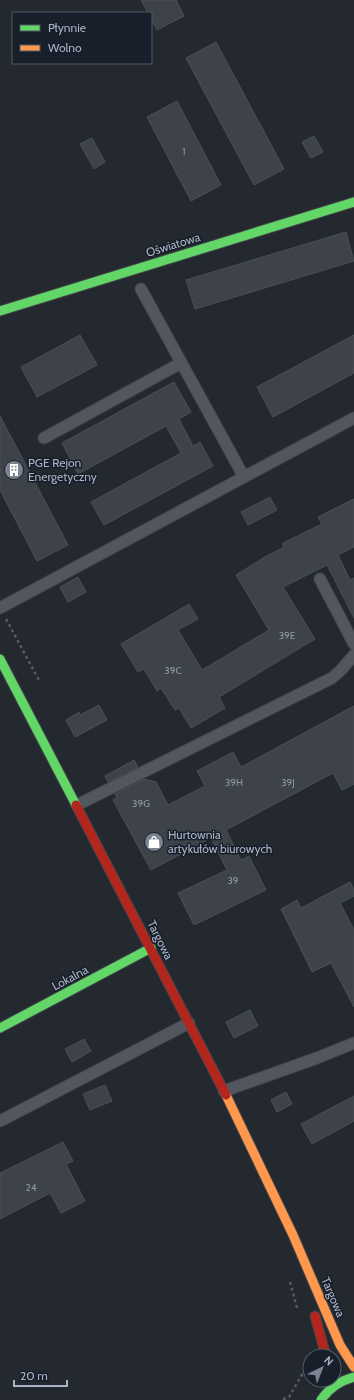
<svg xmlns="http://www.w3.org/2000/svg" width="354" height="1400" viewBox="0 0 354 1400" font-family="Cabin,sans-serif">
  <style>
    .building { fill: #3e4349; stroke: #4a5058 }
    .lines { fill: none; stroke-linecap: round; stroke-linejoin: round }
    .lane-casing { stroke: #40454a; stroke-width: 13 }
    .fast-casing { stroke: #40454a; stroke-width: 11 }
    .slow-casing { stroke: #40454a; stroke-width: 11 }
    .jam-casing { stroke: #40454a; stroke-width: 11 }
    .path { stroke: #545b61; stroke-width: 2.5; stroke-dasharray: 3 3; stroke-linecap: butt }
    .lane { stroke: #52575f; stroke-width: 11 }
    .fast { stroke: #63d668; stroke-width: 9 }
    .slow { stroke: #ff974d; stroke-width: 9 }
    .jam { stroke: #b3261e; stroke-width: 9 }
    .labels { text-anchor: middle; stroke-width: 3; stroke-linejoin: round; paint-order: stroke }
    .number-label { font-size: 10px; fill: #8f98a5 }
    .street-label { font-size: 12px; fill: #aab4c4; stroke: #171f2a }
    .poi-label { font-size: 12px; fill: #aab4c4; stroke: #171f2a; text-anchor: start }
  </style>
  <rect width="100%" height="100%" fill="#23292f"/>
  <!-- building -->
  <path class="building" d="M141,0H176L184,16L157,30L151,19V13H148Z
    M216,42L284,169L254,185L186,58Z
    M177,101L221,185L191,201L147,117Z
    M314,136L323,152L311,158L302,142Z
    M92,138L105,162L94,169L80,144Z
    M346,232L354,261L195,309L186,280Z
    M80,335L97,365L37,397L21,367Z
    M354,335V373L273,417L257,387Z
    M174,382L191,412L179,419L193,446L200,442L213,466L104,525L91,502L181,453L166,426L78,474L62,443Z
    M0,416L68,545L37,561L0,490Z
    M270,497L277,510L248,525L241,512Z
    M354,499V547L338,555L350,580L354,578V618L327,565L283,587L315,639L219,697L225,708L191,728L179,708L175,710L161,688L157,691L144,669L138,672L121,644L189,604L198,619L178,630L202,670L269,630L236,575L268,555L283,548V543L322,524L318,517Z
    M78,577L86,592L68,602L60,587Z
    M99,705L107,720L75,737L66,720L79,712L80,715Z
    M354,706V784L342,790L333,773L226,830L241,860L249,856L266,890L194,925L178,893L227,870L211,838L151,870L113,800L117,798L115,794L145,779L156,782L168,805L205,786L197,771L233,752L241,767Z
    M134,760L138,767L108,782L105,776Z
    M350,882L354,890V896L340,903L354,930V1007L331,963L312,972L281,909L297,900L301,908Z
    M250,1010L258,1026L234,1038L226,1022Z
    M84,1039L91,1051L72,1062L65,1049Z
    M105,1085L112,1101L90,1110L83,1094Z
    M286,1092L292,1104L277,1112L271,1100Z
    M354,1096V1121L312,1144L301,1124Z
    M63,1142L73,1161L66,1164L85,1201L61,1213L50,1193L0,1219V1173Z"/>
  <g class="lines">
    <defs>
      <path id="lane" d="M141,289L244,477
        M44,438L181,363
        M320,579L354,644
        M0,608L354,418
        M77,805L332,678L341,670L354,655
        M224,1091L317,1058L354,1043
        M0,1121L189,1023"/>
      <path id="fast" d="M0,311L354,202
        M0,659L76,805
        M0,1028L151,948
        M321,1400C329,1388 339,1381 354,1377"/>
      <path id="slow" d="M226,1095L293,1235L340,1345L354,1367"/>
      <path id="jam" d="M76,805L226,1095
        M315,1316L326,1356"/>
    </defs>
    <!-- lane casing -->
    <use href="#lane" class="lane-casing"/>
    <!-- fast casing -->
    <use href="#fast" class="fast-casing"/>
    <!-- slow casing -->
    <use href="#slow" class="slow-casing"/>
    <!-- jam casing -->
    <use href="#jam" class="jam-casing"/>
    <!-- path -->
    <path class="path" d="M6,619L40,682
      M290,1282L297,1308
      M284,1400V1399L289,1397L308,1364"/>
    <!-- lane -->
    <use href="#lane" class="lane"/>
    <!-- fast -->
    <use href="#fast" class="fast"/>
    <!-- slow -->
    <use href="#slow" class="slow"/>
    <!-- jam -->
    <use href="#jam" class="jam"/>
  </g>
  <!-- icons -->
  <defs>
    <symbol id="building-disc" viewBox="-11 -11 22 22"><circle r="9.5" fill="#7b8390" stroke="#171f2a"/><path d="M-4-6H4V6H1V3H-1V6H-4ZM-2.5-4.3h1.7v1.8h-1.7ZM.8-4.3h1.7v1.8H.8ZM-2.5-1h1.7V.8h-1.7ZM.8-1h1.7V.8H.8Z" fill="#fff"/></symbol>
    <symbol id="shop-disc" viewBox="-11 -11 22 22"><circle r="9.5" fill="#7b8390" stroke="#171f2a"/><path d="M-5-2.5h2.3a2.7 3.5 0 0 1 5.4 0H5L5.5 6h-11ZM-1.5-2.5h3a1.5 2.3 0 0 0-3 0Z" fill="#fff"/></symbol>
  </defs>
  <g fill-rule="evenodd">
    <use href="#building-disc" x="3" y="459" width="22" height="22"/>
    <use href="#shop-disc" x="143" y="831" width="22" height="22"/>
  </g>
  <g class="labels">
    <!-- number labels -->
    <g class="number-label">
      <text x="184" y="155">1</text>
      <text x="287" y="639">39E</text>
      <text x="173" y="674">39C</text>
      <text x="234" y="786">39H</text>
      <text x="288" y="786">39J</text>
      <text x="141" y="807">39G</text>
      <text x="233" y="884">39</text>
      <text x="31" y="1191">24</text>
    </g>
    <!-- street labels -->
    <g class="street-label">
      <text transform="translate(173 245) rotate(-17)" y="4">Oświatowa</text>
      <text transform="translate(160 940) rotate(63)" y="4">Targowa</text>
      <text transform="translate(70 978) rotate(-28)" y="4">Lokalna</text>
      <text transform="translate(333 1297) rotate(67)" y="4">Targowa</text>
    </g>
    <!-- poi labels -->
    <g class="poi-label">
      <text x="28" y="467">PGE Rejon<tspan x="28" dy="14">Energetyczny</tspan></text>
      <text x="168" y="839">Hurtownia<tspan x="168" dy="14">artykułów biurowych</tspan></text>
    </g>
  </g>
  <!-- legend -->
  <rect x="12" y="12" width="140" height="52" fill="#171f2a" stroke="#525b68"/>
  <rect x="20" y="25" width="20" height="6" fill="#63d668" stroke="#525b68"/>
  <text x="48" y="32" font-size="12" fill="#aab4c4">Płynnie</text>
  <rect x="20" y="45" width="20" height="6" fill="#ff974d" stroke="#525b68"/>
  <text x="48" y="52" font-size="12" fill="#aab4c4">Wolno</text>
  <!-- north arrow -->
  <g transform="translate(322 1368) rotate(43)"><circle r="19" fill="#171f2a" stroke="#525b68"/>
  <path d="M0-3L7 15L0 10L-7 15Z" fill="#7b8390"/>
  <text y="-6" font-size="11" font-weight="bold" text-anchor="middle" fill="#aab4c4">N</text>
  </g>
  <!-- scale -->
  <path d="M14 1380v6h53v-6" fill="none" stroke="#aab4c4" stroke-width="2"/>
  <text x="20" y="1380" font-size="12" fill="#aab4c4" stroke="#171f2a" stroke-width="3" paint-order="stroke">20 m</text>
</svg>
